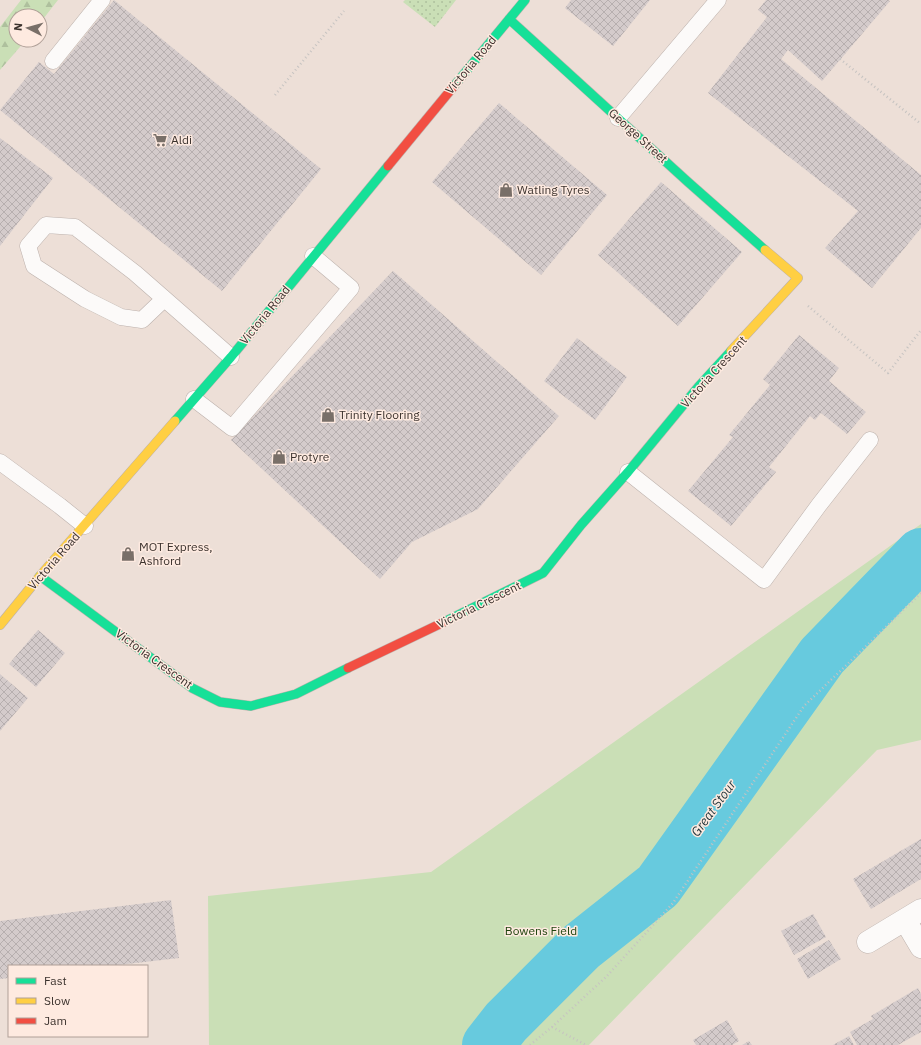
<svg xmlns="http://www.w3.org/2000/svg" width="921" height="1045" viewBox="0 0 921 1045" font-family="'IBM Plex Sans',sans-serif">
  <style>
    .grass { fill: url(#grass-dots) }
    .forest { fill: url(#forest-firs) }
    .park { fill: #cadfb6 }
    .lines { fill: none; stroke-linecap: round; stroke-linejoin: round }
    .river { stroke: #67cade; stroke-width: 52 }
    .building { fill: url(#building-cross-hatch) }
    .lane-casing { stroke: #bcb1ac; stroke-width: 17 }
    .street-casing { stroke: #bcb1ac; stroke-width: 23 }
    .fast-casing { stroke: #bcb1ac; stroke-width: 10 }
    .slow-casing { stroke: #bcb1ac; stroke-width: 10 }
    .jam-casing { stroke: #bcb1ac; stroke-width: 10 }
    .path { stroke: #c6c3c1; stroke-width: 2.5; stroke-dasharray: 1 3; stroke-linecap: butt }
    .lane { stroke: #fcfaf9; stroke-width: 16 }
    .street { stroke: #fcfaf9; stroke-width: 22 }
    .fast { stroke: #16e098; stroke-width: 9 }
    .slow { stroke: #ffcf43; stroke-width: 9 }
    .jam { stroke: #f24e42; stroke-width: 9 }
    .labels { text-anchor: middle; stroke-width: 3; stroke-linejoin: round; paint-order: stroke }
    .street-label { font-size: 12px; fill: #3b322d; stroke: #feeae0 }
    .poi-label { font-size: 12px; fill: #3b322d; stroke: #feeae0; text-anchor: start }
    .park-label { font-size: 12px; fill: #1f440e; stroke: #feeae0 }
    .water-label { font-size: 13px; font-style: italic; fill: #1e353b; stroke: #feeae0 }
  </style>
  <defs>
    <pattern id="grass-dots" width="8" height="8" patternUnits="userSpaceOnUse"><rect width="8" height="8" fill="#cadfb6"/><path d="M2 2h.1M6 6h.1" fill="none" stroke="#aec09d" stroke-width="1.8" stroke-linecap="round"/></pattern>
    <pattern id="forest-firs" width="22" height="20" patternUnits="userSpaceOnUse"><rect width="22" height="20" fill="#cadfb6"/><path d="M5 1l3.5 6h-7zM16 11l3.5 6h-7z" fill="#aec09d"/></pattern>
    <pattern id="building-cross-hatch" width="8" height="8" patternUnits="userSpaceOnUse"><rect width="8" height="8" fill="#d4cbcb"/><path d="M0 0l8 8M0 8l8-8" fill="none" stroke="#b7afaf"/></pattern>
  </defs>
  <rect width="100%" height="100%" fill="#eddfd7"/>
  <!-- grass -->
  <path class="grass" d="M405,0H456L435,27L403,2Z"/>
  <!-- forest -->
  <path class="forest" d="M21,0H58L40,23V16H16V40H26L0,70V27Z"/>
  <!-- park -->
  <path class="park" d="M921,524V740L877,750L589,1045H209L208,896L431,872Z"/>
  <g class="lines">
    <!-- river -->
    <path class="river" d="M488,1045L506,1022L581,947L658,886L822,656L921,554"/>
  </g>
  <!-- building -->
  <path class="building" d="M114,0L321,169L222,291L0,110L39,62L54,74Z
    M571,0H650L613,46L565,8Z
    M766,0H888L890,1L822,81L788,50L781,59L921,175V228L872,288L825,248L858,211L708,93L767,17L758,10Z
    M499,103L607,195L541,275L432,182Z
    M0,138L53,178L0,246Z
    M661,182L742,252L678,326L598,255Z
    M393,271L559,416L478,509L412,542L380,579L231,440Z
    M799,335L839,368L829,381L866,412L847,434L821,413L815,420L810,416L769,467L776,472L731,526L688,491L733,437L729,435L770,385L763,379Z
    M577,338L627,377L595,420L544,381Z
    M38,630L65,653L36,687L9,664Z
    M0,674L28,698L0,731Z
    M921,839V879L871,909L853,879Z
    M171,900L179,958L110,966H9V978L0,979V921Z
    M813,914L826,937L794,955L781,931Z
    M829,940L841,959L808,979L797,959Z
    M918,988L921,994V1032L898,1045H857L850,1032L873,1019L871,1016Z
    M727,1020L739,1041L732,1045H696L693,1040Z
    M849,1036L854,1045H833Z
    M749,1041L752,1045H742Z"/>
  <g class="lines">
    <defs>
      <path id="lane" d="M53,61L102,0
        M618,118L718,0
        M164,299L142,320L121,317L85,299L34,266L28,246L46,225L75,227L135,273L231,357
        M194,399L232,428L351,288L313,256
        M0,462L60,506L85,526
        M628,472L764,580L819,505L870,440"/>
      <path id="street" d="M905,920L921,947
        M868,942L921,910"/>
      <path id="fast" d="M509,19L688,182L765,250
        M454,86L525,0
        M175,421L231,357L388,166
        M40,576L192,688L220,702L251,706L296,694L348,668
        M444,622L543,573L581,525L628,472L699,386L731,351"/>
      <path id="slow" d="M731,351L798,278L765,250
        M0,625L40,576L175,421"/>
      <path id="jam" d="M388,166L454,86
        M348,668L444,622"/>
    </defs>
    <!-- lane casing -->
    <use href="#lane" class="lane-casing"/>
    <!-- street casing -->
    <use href="#street" class="street-casing"/>
    <!-- fast casing -->
    <use href="#fast" class="fast-casing"/>
    <!-- slow casing -->
    <use href="#slow" class="slow-casing"/>
    <!-- jam casing -->
    <use href="#jam" class="jam-casing"/>
    <!-- path -->
    <path class="path" d="M840,59L921,124
      M275,95L344,11
      M808,306L888,373L921,330
      M552,1027L586,1045
      M530,1045L552,1027L607,976L673,903L804,706L921,593"/>
    <!-- lane -->
    <use href="#lane" class="lane"/>
    <!-- street -->
    <use href="#street" class="street"/>
    <!-- fast -->
    <use href="#fast" class="fast"/>
    <!-- slow -->
    <use href="#slow" class="slow"/>
    <!-- jam -->
    <use href="#jam" class="jam"/>
  </g>
  <!-- icons -->
  <defs>
    <symbol id="supermarket-bare" viewBox="-9 -9 18 18"><path d="M-6-5.5h2.5l.6 2H6L4.5 2H-2.5L-4.4-4H-6ZM-1.5 3.2a1.3 1.3 0 1 0 .1 0ZM3 3.2a1.3 1.3 0 1 0 .1 0Z" fill="#796f68" stroke="#feeae0" stroke-width="2.5" paint-order="stroke"/></symbol>
    <symbol id="shop-bare" viewBox="-9 -9 18 18"><path d="M-5-2.5h2.3a2.7 3.5 0 0 1 5.4 0H5L5.5 6h-11ZM-1.5-2.5h3a1.5 2.3 0 0 0-3 0Z" fill="#796f68" stroke="#feeae0" stroke-width="2.5" paint-order="stroke"/></symbol>
  </defs>
  <g fill-rule="evenodd">
    <use href="#supermarket-bare" x="150" y="130" width="20" height="20"/>
    <use href="#shop-bare" x="496" y="180" width="20" height="20"/>
    <use href="#shop-bare" x="318" y="405" width="20" height="20"/>
    <use href="#shop-bare" x="269" y="447" width="20" height="20"/>
    <use href="#shop-bare" x="118" y="544" width="20" height="20"/>
  </g>
  <g class="labels">
    <!-- street labels -->
    <g class="street-label">
      <text transform="translate(471 65) rotate(-50)" y="4">Victoria Road</text>
      <text transform="translate(638 136) rotate(42)" y="4">George Street</text>
      <text transform="translate(265 315) rotate(-51)" y="4">Victoria Road</text>
      <text transform="translate(714 372) rotate(-48)" y="4">Victoria Crescent</text>
      <text transform="translate(54 561) rotate(-49)" y="4">Victoria Road</text>
      <text transform="translate(479 605) rotate(-26)" y="4">Victoria Crescent</text>
      <text transform="translate(154 659) rotate(36)" y="4">Victoria Crescent</text>
    </g>
    <!-- poi labels -->
    <g class="poi-label">
      <text x="171" y="144">Aldi</text>
      <text x="517" y="194">Watling Tyres</text>
      <text x="339" y="419">Trinity Flooring</text>
      <text x="290" y="461">Protyre</text>
      <text x="139" y="551">MOT Express,<tspan x="139" dy="14">Ashford</tspan></text>
    </g>
    <!-- park labels -->
    <g class="park-label">
      <text x="541" y="935">Bowens Field</text>
    </g>
    <!-- water labels -->
    <g class="water-label">
      <text transform="translate(713 808) rotate(-54)" y="5">Great Stour</text>
    </g>
  </g>
  <!-- legend -->
  <rect x="8" y="965" width="140" height="72" fill="#feeae0" stroke="#b0a098"/>
  <rect x="16" y="978" width="20" height="6" fill="#16e098" stroke="#b0a098"/>
  <text x="44" y="985" font-size="12" fill="#3b322d">Fast</text>
  <rect x="16" y="998" width="20" height="6" fill="#ffcf43" stroke="#b0a098"/>
  <text x="44" y="1005" font-size="12" fill="#3b322d">Slow</text>
  <rect x="16" y="1018" width="20" height="6" fill="#f24e42" stroke="#b0a098"/>
  <text x="44" y="1025" font-size="12" fill="#3b322d">Jam</text>
  <!-- north arrow -->
  <g transform="translate(28 28) rotate(276)"><circle r="19" fill="#feeae0" stroke="#b0a098"/>
  <path d="M0-3L7 15L0 10L-7 15Z" fill="#796f68"/>
  <text y="-6" font-size="11" font-weight="bold" text-anchor="middle" fill="#3b322d">N</text>
  </g>
</svg>
